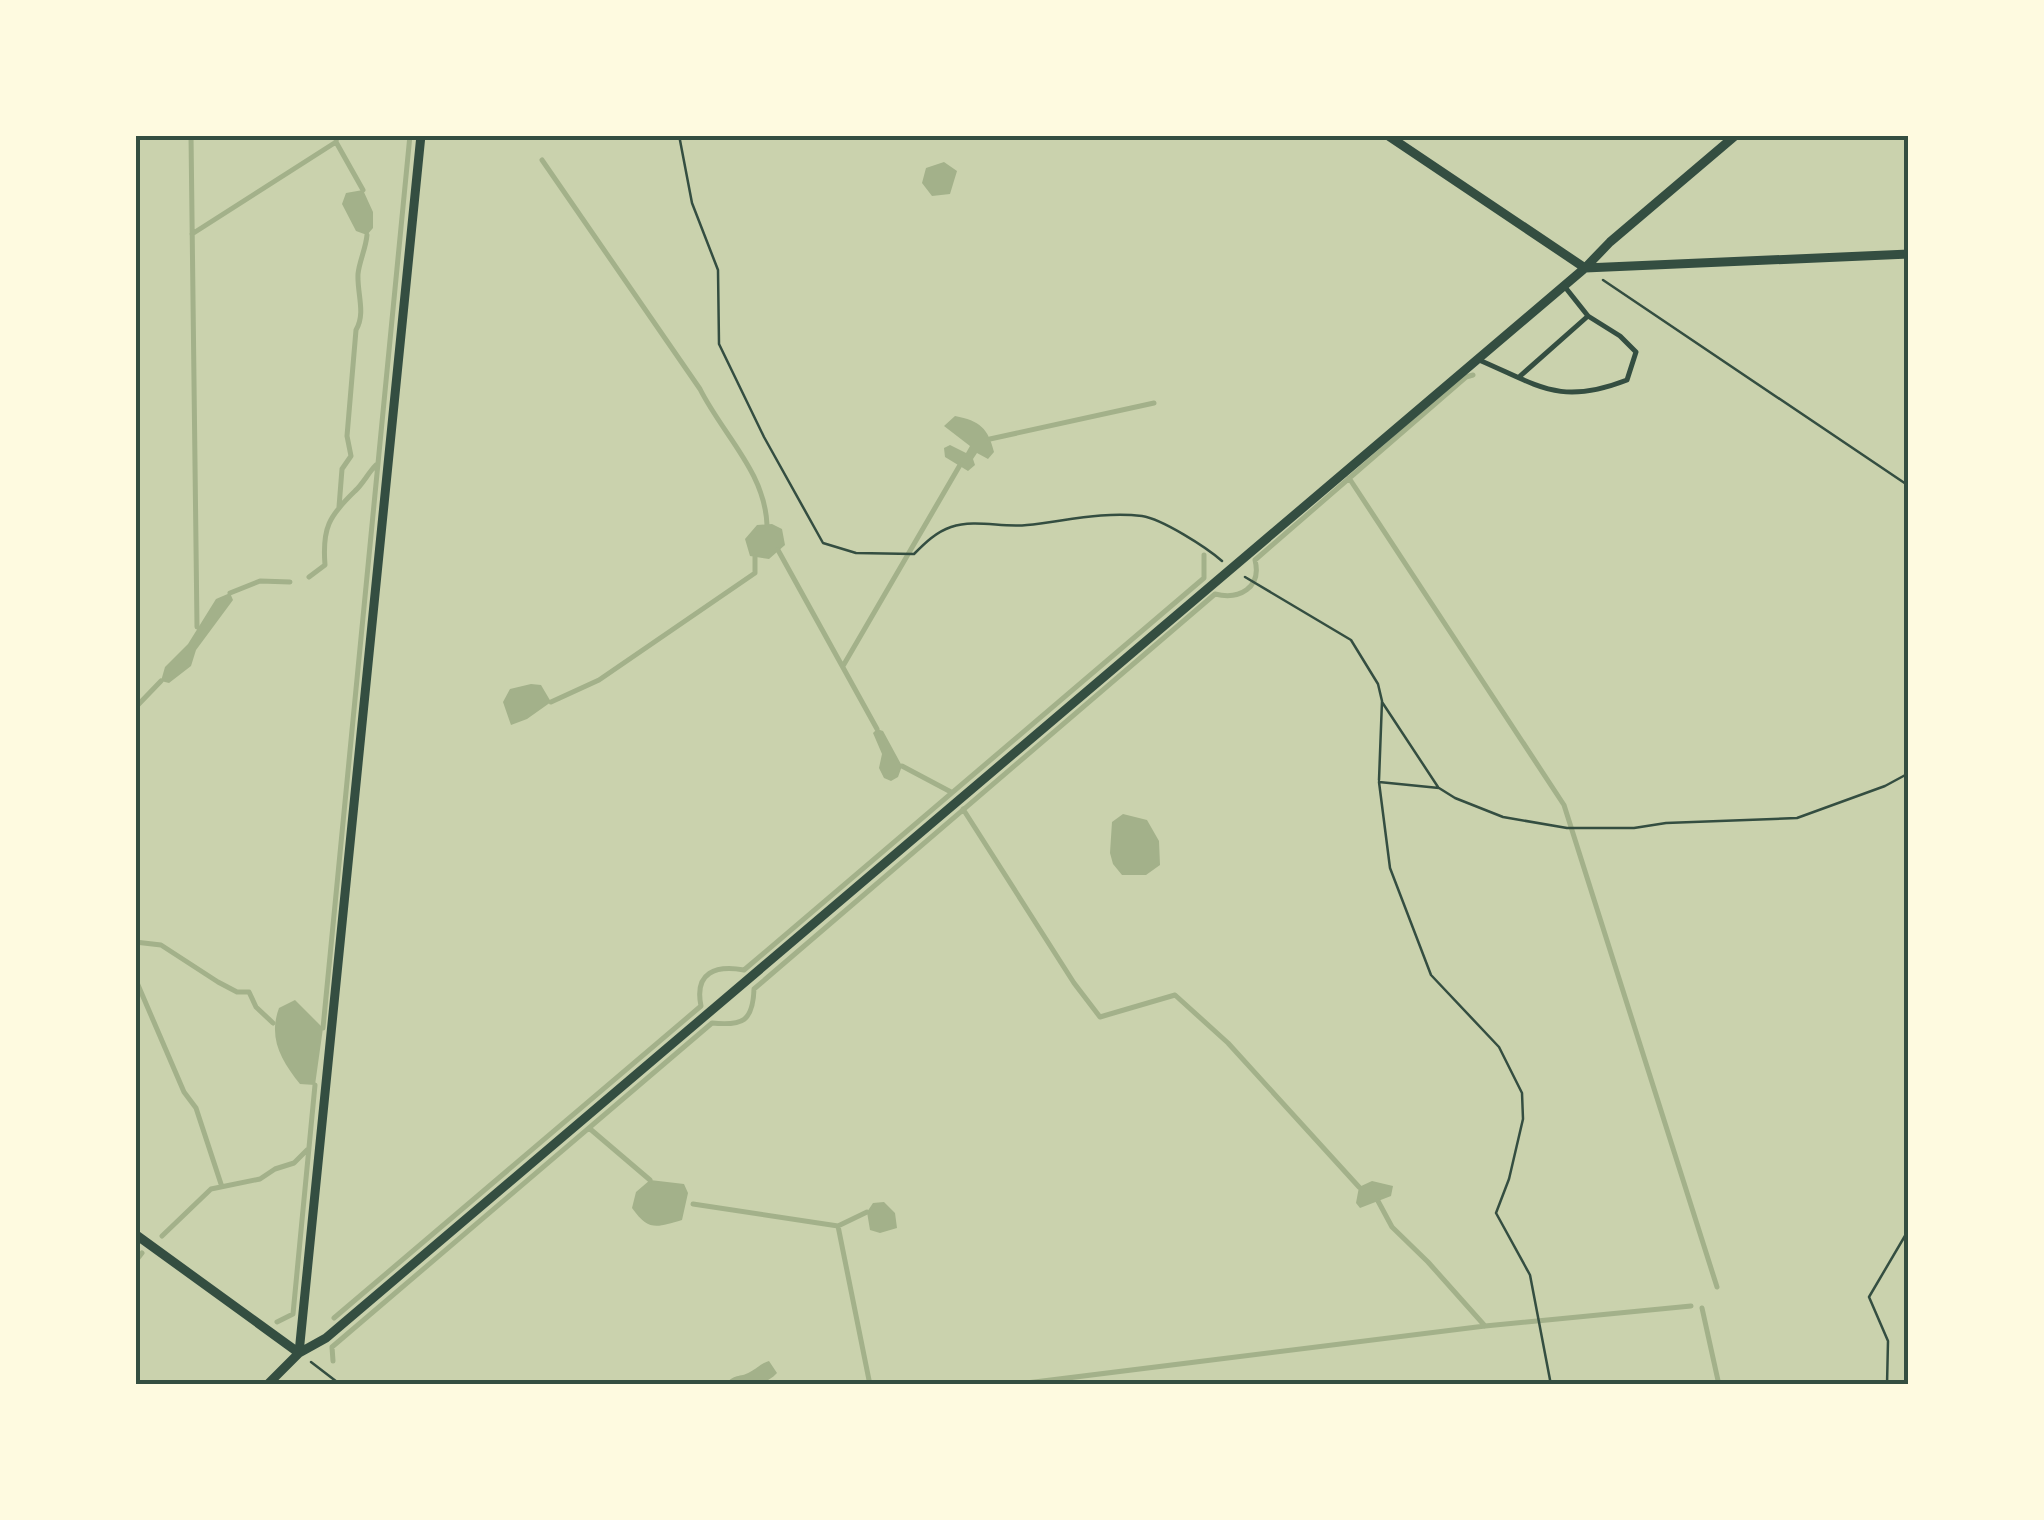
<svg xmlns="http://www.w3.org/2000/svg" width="2044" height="1520" viewBox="0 0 2044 1520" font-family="Poppins,sans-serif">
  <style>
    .green { fill: #cad2ad }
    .water { fill: #a3b18a }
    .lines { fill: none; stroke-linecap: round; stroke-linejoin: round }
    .stream { stroke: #a3b18a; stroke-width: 5 }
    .path { stroke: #344e41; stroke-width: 2.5 }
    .service { stroke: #344e41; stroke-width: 5 }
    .minor { stroke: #344e41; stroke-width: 9 }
    .neatline { fill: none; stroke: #344e41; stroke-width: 4 }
  </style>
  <rect width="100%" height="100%" fill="#e9edc9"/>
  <!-- green -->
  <path class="green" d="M135,135H1909V1385H135Z"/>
  <!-- water -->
  <path class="water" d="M944,162L957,171L950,194L932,196L922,183L926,168Z
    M363,190L373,212V228L367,235L356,231L342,204L346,193Z
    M955,416C980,421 988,428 994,452L988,459L977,453L973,459L975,465L968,471L945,457L944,448L950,445L966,453L970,446L944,426Z
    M772,524L782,529L785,545L769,559L750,556L745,539L757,525Z
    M230,593L233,600L196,650L191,666L169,683L161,681L165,667L188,644L216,599Z
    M531,684L541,685L551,702L527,719L511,725L503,702L510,689Z
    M877,729L883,731L902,766L898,777L891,781L884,778L879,768L882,754L873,733Z
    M1123,814L1147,820L1159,841L1160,865L1146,875H1122L1113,864L1110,853L1112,822Z
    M295,1000L323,1028L315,1085L300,1084C281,1060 268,1038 279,1008Z
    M650,1180L684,1184L688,1193L682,1220C657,1227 649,1232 632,1208L636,1192Z
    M1372,1181L1393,1186L1391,1196L1360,1208L1356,1203L1359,1187Z
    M884,1202L895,1213L897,1228L880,1233L870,1230L867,1212L873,1203Z
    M769,1361L777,1373C763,1388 746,1385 726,1385C733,1373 740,1378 750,1372C758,1368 760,1364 769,1361Z"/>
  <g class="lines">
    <!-- stream -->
    <path class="stream" d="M191,135L197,627
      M337,135L336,142L363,190
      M528,135L529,136
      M542,160L700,389C723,435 765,472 767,525
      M192,234L336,142
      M990,439L1154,403
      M1349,478L1564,805L1717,1287
      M339,507L342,469L351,456L347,436L356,330C366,313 357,294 358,274C359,262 366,248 367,235
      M778,550L877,729
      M309,577L325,565C322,528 329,516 355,491C363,484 368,473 376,465
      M230,593L260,581L290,582
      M843,666L960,465
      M551,702L599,680L755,573V557
      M135,708L161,681
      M902,766L951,792
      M963,809L1074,983L1100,1017L1175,995L1228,1043L1359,1187
      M135,942L161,945L218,982L237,992H249L256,1007L273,1023
      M135,978L184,1092L196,1108L221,1184
      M323,1028L410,135
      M589,1128L650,1180
      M1378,1201L1392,1227L1428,1262L1485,1326
      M693,1204L838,1226L867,1212
      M838,1226L870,1385
      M162,1236L211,1189L260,1179L275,1169L294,1163L307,1150
      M135,1262L142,1253
      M1702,1308L1719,1385
      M334,1318L701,1006C694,972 716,965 744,970L1204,578V555
      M277,1322L293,1314L315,1085
      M333,1361L332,1347L712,1023C743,1026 753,1021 754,989L1215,594C1239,600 1262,588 1255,560L1466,377L1473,375
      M1011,1385L1485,1326L1691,1306"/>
    <!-- path -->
    <path class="path" d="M679,135L692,203L718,270L719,344L764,437L823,543L856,553L914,554C925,543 936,532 951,527C976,519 1002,528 1027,525C1065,521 1104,511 1142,516C1162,519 1206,547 1222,561
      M1603,280L1909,486
      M1245,577L1351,640L1378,684L1382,701L1379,780
      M1382,702L1438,787
      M311,1362L341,1385
      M1551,1385L1530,1275L1496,1213L1509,1179L1523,1119L1522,1093L1499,1047L1431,975L1390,868L1379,782L1439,788L1455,798L1503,817L1567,828H1634L1666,823L1797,818L1885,786L1909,773
      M1887,1385L1888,1341L1869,1297L1909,1229"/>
    <!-- service -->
    <path class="service" d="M1479,360C1540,386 1560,406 1627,380L1636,352L1620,336L1588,316L1565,287
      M1519,377L1588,316"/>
    <!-- minor -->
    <path class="minor" d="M1387,135L1585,268
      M1585,268L1909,254
      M135,1234L299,1353
      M299,1353L421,135
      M267,1385L299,1353L326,1338L1585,268L1610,242L1736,135"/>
  </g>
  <!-- border -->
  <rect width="2044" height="1520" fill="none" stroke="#fefae0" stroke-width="275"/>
  <rect x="138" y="138" width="1768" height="1244" class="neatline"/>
</svg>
